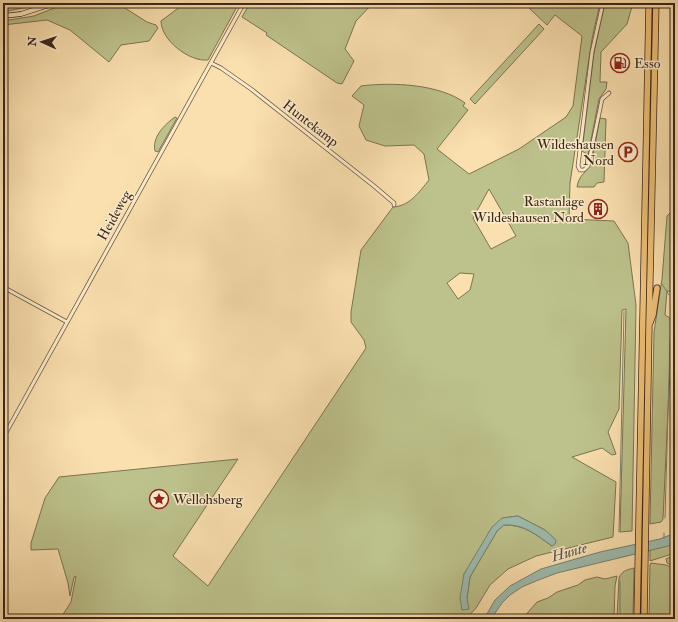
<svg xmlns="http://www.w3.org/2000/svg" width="678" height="622" viewBox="0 0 678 622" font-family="'IM FELL Double Pica',serif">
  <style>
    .green { fill: #bdc28c; stroke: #7c7452; fill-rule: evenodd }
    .water { fill: #9fbdaf; stroke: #778173 }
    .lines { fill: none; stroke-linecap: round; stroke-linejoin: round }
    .stream { stroke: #778173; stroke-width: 1 }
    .minor-casing { stroke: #6b543e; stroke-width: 4.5 }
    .secondary-casing { stroke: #3b2619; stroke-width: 5.5 }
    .motorway-casing { stroke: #3b2619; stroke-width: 7 }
    .minor { stroke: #fcebcb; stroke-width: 3 }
    .secondary { stroke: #fcebcb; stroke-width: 4 }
    .motorway { stroke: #eec078; stroke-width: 5.5 }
    .labels { text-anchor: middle; stroke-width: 3; stroke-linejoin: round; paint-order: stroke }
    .poi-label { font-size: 14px; fill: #3b2619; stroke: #fcebcb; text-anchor: start }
    .street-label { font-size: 14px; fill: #3b2619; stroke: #fcebcb }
    .water-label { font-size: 15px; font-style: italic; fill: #595346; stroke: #fcebcb }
  </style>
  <rect width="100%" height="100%" fill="#fbe0af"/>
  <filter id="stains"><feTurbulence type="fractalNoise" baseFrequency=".005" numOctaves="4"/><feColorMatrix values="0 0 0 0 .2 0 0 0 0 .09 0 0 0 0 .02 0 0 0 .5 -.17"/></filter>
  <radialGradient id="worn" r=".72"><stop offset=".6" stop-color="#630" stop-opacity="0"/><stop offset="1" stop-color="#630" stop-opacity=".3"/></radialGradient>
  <!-- green -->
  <path class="green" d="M6,3H48L3,12V8L5,6Z
    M67,3H117L147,22L156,25L158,28L149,41L121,45L109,62L70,30L47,20L3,25V21L34,16Z
    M182,3H239L208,60C189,62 161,40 161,21L181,6Z
    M250,3H373L356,21L345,49L354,61L342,84L337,83L266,35L267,33L242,17Z
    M529,3H600L592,39L570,183L569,219L614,221L628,243L636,305L632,531L620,532L626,309L622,310L619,409L608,432L616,454L612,455L602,448L572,457L616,482L613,537L536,556L508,569L490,585L476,608L466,619H60L71,602L76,576L74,577L70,596L68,583L58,549L31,550V543L45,498L59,477L238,459L173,556L208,586L366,348L364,340L351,322V312L361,250L393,207C410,206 419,192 429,180L424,154L414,145L385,146L366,140L359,126L364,105L352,96L361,86C391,82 440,84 465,103L463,106L468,110L437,149L469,174L519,149L566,117L573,106L582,36L555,15L547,25L530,9ZM489,189L516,236L491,249L473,218ZM460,273L474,274L470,290L458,299L447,283ZM518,516L545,530L552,546C535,534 525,525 504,525L497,531L470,577L467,598L464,574L502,518Z
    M605,3H633L627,24L601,52L600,82H607L606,89L599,99L588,155L582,151L594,53Z
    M539,24L544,29L475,104L470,99Z
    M175,117L177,118L158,152L155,151C152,137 164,125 175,117Z
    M600,118L606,119L604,182L597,183L594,187H577C579,174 587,173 591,162C595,148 597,132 600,118Z
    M675,208V292L667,291L665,315L675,321L669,389L663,519L661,522L650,524L654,332L662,279L667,216Z
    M675,446V516L671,517Z
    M675,543V553L650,561V550Z
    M675,555V567L667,563L666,559Z
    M651,563L666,565L675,569V619H649L650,565Z
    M634,568L633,619H617L619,578C622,571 626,570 634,568Z
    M617,576L615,586L614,619H522L537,602L548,598L557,592L578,585L585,580L597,577L605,579Z"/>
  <!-- water -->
  <path class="water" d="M518,516L545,530L556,540L555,544L552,546C536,535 525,524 504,525L497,531L470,577L467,598L469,609L462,610L460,598L464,574L492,527L502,518Z
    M675,533V543L668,546L557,573L536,581L522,587L510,595L502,603L491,619H484L495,600L510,586L541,569L600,552L660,539Z"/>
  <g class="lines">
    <!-- stream -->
    <path class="stream" d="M662,284L669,295
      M665,518L670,341L672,314
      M619,532L624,311
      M664,538V533
      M620,619V581"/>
    <defs>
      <path id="minor" d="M603,3L592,52L578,166L580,170H584L588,166L601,104L602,99L609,93
        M211,63L221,68L251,89L374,186L394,203V205
        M3,287L67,322
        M3,438L244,3"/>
      <path id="secondary" d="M3,16L21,14L55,3"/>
      <path id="motorway" d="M650,323L653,315L657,288
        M637,619L649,3
        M644,619L649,325L656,3"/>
    </defs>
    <!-- minor casing -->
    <use href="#minor" class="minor-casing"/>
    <!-- secondary casing -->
    <use href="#secondary" class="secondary-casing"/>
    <!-- motorway casing -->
    <use href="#motorway" class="motorway-casing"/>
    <!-- minor -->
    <use href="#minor" class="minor"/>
    <!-- secondary -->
    <use href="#secondary" class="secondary"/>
    <!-- motorway -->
    <use href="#motorway" class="motorway"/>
  </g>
  <!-- icons -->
  <defs>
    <symbol id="fuel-ring" viewBox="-11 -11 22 22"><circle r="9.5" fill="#fcebcb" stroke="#8f2418" stroke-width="1.5"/><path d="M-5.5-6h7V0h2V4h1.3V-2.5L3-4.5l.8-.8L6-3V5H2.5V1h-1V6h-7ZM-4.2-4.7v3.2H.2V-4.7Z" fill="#8f2418"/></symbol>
    <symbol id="parking-ring" viewBox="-11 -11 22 22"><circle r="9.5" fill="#fcebcb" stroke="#8f2418" stroke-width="1.5"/><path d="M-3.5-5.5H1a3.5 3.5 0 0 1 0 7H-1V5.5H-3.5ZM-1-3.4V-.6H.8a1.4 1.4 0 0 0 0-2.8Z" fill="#8f2418"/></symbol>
    <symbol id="building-ring" viewBox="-11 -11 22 22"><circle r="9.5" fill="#fcebcb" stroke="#8f2418" stroke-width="1.5"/><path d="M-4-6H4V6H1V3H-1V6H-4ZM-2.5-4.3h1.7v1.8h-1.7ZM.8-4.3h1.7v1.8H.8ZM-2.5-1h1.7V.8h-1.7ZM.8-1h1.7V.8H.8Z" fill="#8f2418"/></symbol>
    <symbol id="sight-ring" viewBox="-11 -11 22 22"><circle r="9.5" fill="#fcebcb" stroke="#8f2418" stroke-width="1.5"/><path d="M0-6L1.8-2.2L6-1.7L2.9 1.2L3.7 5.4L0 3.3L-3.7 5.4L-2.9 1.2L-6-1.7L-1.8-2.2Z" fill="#8f2418"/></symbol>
  </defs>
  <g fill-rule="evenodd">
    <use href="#fuel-ring" x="609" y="52" width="22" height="22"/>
    <use href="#parking-ring" x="617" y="141" width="22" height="22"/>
    <use href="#building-ring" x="587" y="198" width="22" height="22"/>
    <use href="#sight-ring" x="148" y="488" width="22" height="22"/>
  </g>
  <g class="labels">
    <!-- poi labels -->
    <g class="poi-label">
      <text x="634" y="68">Esso</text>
      <text x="614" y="149" text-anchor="end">Wildeshausen<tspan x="614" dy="16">Nord</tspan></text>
      <text x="584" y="206" text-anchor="end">Rastanlage<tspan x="584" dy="16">Wildeshausen Nord</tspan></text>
      <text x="173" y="504">Wellohsberg</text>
    </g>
    <!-- street labels -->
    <g class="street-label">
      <text transform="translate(311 123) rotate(38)" y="5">Huntekamp</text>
      <text transform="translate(114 215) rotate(-61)" y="5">Heideweg</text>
    </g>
    <!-- water labels -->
    <g class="water-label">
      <text transform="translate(569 552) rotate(-16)" y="5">Hunte</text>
    </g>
  </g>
  <!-- margin -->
  <rect width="678" height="622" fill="none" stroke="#fbe0af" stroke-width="16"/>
  <rect x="4" y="4" width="670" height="614" fill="none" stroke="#3b2619" stroke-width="2"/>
  <rect x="8" y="8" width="662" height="606" fill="none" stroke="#3b2619"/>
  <!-- north arrow -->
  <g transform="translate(42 42) rotate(273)" stroke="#fcebcb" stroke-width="3" paint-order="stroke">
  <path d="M0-3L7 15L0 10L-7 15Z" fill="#3b2619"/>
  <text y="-6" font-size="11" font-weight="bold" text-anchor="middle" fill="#3b2619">N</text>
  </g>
  <rect width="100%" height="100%" filter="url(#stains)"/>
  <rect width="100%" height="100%" fill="url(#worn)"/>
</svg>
